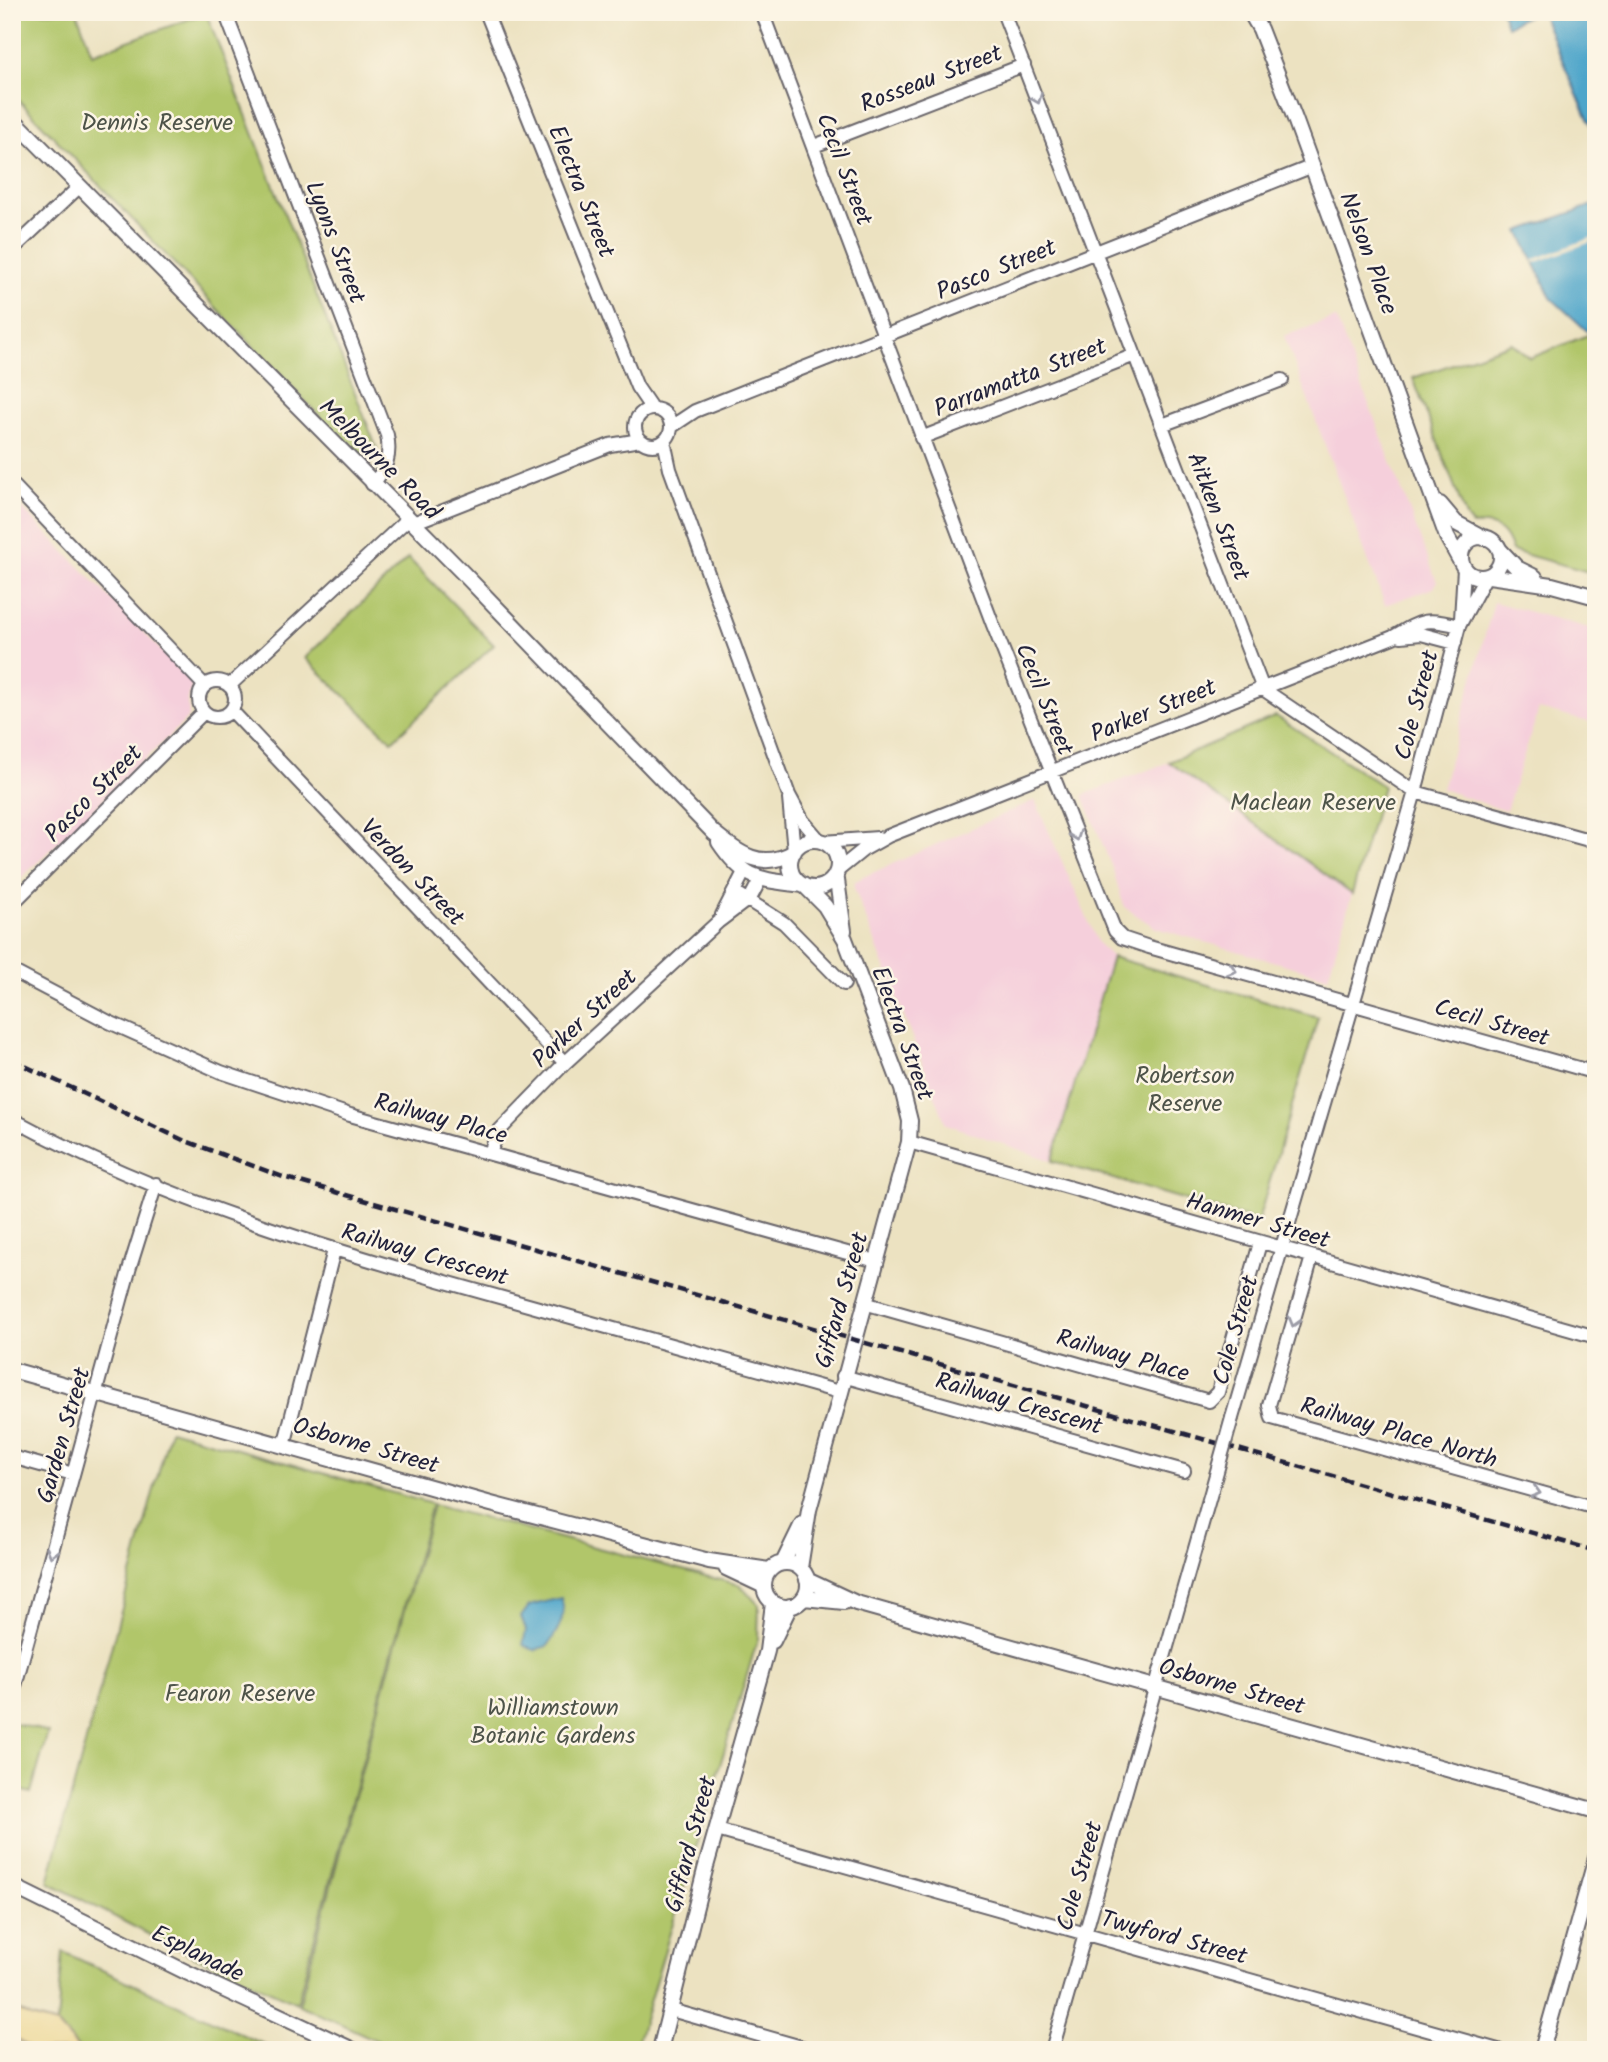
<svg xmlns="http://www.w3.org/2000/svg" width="1608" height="2062" viewBox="0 0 1608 2062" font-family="Kalam,sans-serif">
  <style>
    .built { fill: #f5cfdb }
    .green { fill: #b1c66a; stroke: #6a7452; stroke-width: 2 }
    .sand { fill: #eeda9e; stroke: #887e6c; stroke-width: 2 }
    .water { fill: #4da5ca; stroke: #386482; stroke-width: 2 }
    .pier { fill: #ece2c1 }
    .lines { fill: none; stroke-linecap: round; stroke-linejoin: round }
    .minor-casing { stroke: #69656a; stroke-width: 16 }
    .tertiary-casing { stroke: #69656a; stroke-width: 18 }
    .minor { stroke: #fff; stroke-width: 12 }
    .tertiary { stroke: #fff; stroke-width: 14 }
    .rail { stroke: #22223b; stroke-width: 4.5; stroke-dasharray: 10 5; stroke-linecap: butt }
    .minor-bridge-casing { stroke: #69656a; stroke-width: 16; stroke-linecap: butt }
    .minor-bridge { stroke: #fff; stroke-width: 12 }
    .oneway { stroke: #9c9ca7 }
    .labels { text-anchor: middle; stroke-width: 5; stroke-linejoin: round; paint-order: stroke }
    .street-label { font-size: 24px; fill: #22223b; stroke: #fcf5e5 }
    .park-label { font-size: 24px; fill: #4d5349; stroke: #fcf5e5 }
  </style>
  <rect width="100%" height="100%" fill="#fcf5e5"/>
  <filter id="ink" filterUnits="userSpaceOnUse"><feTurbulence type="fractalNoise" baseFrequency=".0143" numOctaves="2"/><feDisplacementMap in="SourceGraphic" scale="14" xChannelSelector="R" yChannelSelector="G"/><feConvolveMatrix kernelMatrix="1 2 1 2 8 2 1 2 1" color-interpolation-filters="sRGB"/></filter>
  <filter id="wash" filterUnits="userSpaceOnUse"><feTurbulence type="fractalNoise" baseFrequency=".00686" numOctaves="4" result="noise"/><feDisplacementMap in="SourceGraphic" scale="28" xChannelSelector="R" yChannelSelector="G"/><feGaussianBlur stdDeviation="1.57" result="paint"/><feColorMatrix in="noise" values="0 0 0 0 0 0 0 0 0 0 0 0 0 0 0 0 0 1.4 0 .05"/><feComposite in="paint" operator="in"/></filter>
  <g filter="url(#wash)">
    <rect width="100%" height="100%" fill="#ece2c1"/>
    <!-- built -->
    <path class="built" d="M1336,318L1437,582L1434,588L1385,605L1284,336Z
      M22,508L193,683L188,699L189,717L12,887V517Z
      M1494,602L1596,630V724L1539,709L1506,811L1442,789Z
      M1169,762L1352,894L1328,977L1156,928L1124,907L1114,873L1083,795Z
      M1035,800L1098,943L1112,957L1052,1161L946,1124L854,888V883L861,878Z"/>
    <!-- green -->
    <path class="green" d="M12,12H77L92,54L206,13L377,449L372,455L359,453L346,444L12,93Z
      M1588,335L1596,341V574L1512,551C1505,529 1495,523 1472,525L1467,519L1413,378L1512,343L1530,358Z
      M408,558L494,645L392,741L305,658Z
      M1276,716L1383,786L1352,894L1169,762Z
      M1112,957L1318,1017L1258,1221L1052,1161Z
      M170,1430L432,1504L297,2003L169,1945L48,1882Z
      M433,1505L740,1585L759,1605L758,1638L635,2050H398L299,2005Z
      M13,1723L48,1732L31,1793L12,1788Z
      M63,1952L276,2050H80L57,2024Z"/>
    <!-- sand -->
    <path class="sand" d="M12,2007L31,2017L57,2024L80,2050H32L12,2036Z"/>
    <!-- water -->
    <path class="water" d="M1502,12H1535L1507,26Z
      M1541,12H1596V137Z
      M1596,204V339L1551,298L1519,231Z
      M561,1598C568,1616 557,1631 548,1646L534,1650L523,1645L526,1630L521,1617L529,1606Z"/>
    <!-- pier -->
    <path class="pier" d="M1596,236V240L1534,263L1533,260Z"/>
  </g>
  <g filter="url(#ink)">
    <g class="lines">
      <defs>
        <path id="minor" d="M225,12L387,435C391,456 387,469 372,484
          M486,12L637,387L652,409
          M762,12L993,625L1115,931L1122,938L1149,947L1596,1073
          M1003,12L1263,689L1415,792L1596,842
          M814,146L1024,65
          M12,250L79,187
          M635 427a18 18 0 1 1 36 0a18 18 0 1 1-36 0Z
          M1162,425L1282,380
          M671,427L695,411L1313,166
          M921,438L1135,355
          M664,441L670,469L789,795L803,821L820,841
          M12,484L205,686
          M413,523L610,445L640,440
          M1461,619L1464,568
          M1401,636L1421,634L1455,643
          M199 699a18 18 0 1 1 36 0a18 18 0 1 1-36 0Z
          M229,686L409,518
          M231,710L565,1063
          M789,799L794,851
          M823,842L878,838
          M837,871L863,850L888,836L1393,637C1422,620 1426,617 1459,626
          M735,892L784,923L844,984
          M12,904L204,712
          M722,915L744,872
          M12,971L109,1022L221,1072L350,1115L876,1261
          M12,1119C166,1202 336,1252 503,1298C615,1329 727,1361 839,1392
          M909,1142L1596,1337
          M490,1153L498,1132L565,1063L718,922L751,897L761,878
          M1312,1257L1269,1405L1272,1418L1596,1508
          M864,1303L1209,1401L1218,1392L1260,1243
          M843,1376L1184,1471
          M1232,1418L1415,792L1459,626L1486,576
          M284,1446L334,1250
          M12,1457L73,1474
          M12,1697L130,1267L156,1184
          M717,1830L1498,2050
          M671,2010L812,2050
          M1052,2050L1212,1489"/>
        <path id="tertiary" d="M1250,12L1260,29L1295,119L1447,537L1463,566
          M12,118L463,573L714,833C740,854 761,871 794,852
          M1440,504L1456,523L1484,538
          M1461 557a20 20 0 1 1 40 0a20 20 0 1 1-40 0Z
          M1499,549L1517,568L1535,577
          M1489,576L1552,585L1596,597
          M790 864a24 24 0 1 1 48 0a24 24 0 1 1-48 0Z
          M719,842C745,881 759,879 803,885
          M836,873L844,931
          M12,1370L491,1504L709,1561L769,1570
          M783,1563L802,1524
          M764 1585a22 22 0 1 1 44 0a22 22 0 1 1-44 0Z
          M726,1568L764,1586
          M800,1568L809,1510L909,1142L910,1121L902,1089L845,939L825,906L805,886
          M807,1580L856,1603L1596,1811
          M804,1598L844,1602
          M773,1641L790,1606
          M12,1886L186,1972L353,2050
          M660,2050L705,1870L767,1651L773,1603
          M1542,2050L1596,1858"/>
      </defs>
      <!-- minor casing -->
      <use href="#minor" class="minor-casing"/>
      <!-- tertiary casing -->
      <use href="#tertiary" class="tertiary-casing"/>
      <!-- minor -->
      <use href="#minor" class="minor"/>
      <!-- tertiary -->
      <use href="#tertiary" class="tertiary"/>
      <!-- rail -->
      <path class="rail" d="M12,1060L183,1140L283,1177L1596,1551"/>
      <defs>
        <path id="minor-bridge" d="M1212,1489L1232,1418"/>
      </defs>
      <!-- minor-bridge casing -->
      <use href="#minor-bridge" class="minor-bridge-casing"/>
      <!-- minor-bridge -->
      <use href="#minor-bridge" class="minor-bridge"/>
    </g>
    <!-- one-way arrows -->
    <defs><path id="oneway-chevron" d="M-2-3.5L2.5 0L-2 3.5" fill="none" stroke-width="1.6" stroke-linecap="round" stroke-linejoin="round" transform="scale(1.75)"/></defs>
    <g class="oneway">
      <use href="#oneway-chevron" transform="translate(1037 99) rotate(69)"/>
      <use href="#oneway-chevron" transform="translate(1076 836) rotate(70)"/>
      <use href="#oneway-chevron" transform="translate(1232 970) rotate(16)"/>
      <use href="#oneway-chevron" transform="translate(1294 1322) rotate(106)"/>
      <use href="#oneway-chevron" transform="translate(1536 1492) rotate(16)"/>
      <use href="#oneway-chevron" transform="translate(52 1553) rotate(105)"/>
    </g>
  </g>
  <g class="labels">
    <!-- street labels -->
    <g class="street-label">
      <text transform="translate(931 78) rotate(-21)" y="8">Rosseau Street</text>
      <text transform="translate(845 169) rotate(69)" y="8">Cecil Street</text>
      <text transform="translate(582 191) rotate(68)" y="8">Electra Street</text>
      <text transform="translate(336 242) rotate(69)" y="8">Lyons Street</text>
      <text transform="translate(1369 253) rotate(70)" y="8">Nelson Place</text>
      <text transform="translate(996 269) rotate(-22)" y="8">Pasco Street</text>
      <text transform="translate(1020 377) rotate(-21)" y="8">Parramatta Street</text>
      <text transform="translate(380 459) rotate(45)" y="8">Melbourne Road</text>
      <text transform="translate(1219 516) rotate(69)" y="8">Aitken Street</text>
      <text transform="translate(1045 699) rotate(68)" y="8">Cecil Street</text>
      <text transform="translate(1416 705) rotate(-75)" y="8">Cole Street</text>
      <text transform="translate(1153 710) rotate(-22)" y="8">Parker Street</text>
      <text transform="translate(93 793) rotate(-45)" y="8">Pasco Street</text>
      <text transform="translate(413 872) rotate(46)" y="8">Verdon Street</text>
      <text transform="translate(584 1018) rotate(-43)" y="8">Parker Street</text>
      <text transform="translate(1492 1022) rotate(16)" y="8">Cecil Street</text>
      <text transform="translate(903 1033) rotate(70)" y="8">Electra Street</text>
      <text transform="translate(441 1118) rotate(15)" y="8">Railway Place</text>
      <text transform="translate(1258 1220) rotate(16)" y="8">Hanmer Street</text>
      <text transform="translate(425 1254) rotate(16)" y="8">Railway Crescent</text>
      <text transform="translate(841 1300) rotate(-74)" y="8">Giffard Street</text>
      <text transform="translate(1235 1330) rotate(-74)" y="8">Cole Street</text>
      <text transform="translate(1123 1355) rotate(16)" y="8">Railway Place</text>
      <text transform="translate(1019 1403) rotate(16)" y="8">Railway Crescent</text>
      <text transform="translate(1399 1432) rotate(16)" y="8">Railway Place North</text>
      <text transform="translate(63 1435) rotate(-74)" y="8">Garden Street</text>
      <text transform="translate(366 1445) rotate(16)" y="8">Osborne Street</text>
      <text transform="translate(1232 1686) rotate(16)" y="8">Osborne Street</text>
      <text transform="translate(690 1844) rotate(-75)" y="8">Giffard Street</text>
      <text transform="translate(1079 1876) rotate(-74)" y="8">Cole Street</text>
      <text transform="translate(1174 1937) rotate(15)" y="8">Twyford Street</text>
      <text transform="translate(198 1953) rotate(26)" y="8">Esplanade</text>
    </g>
    <!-- park labels -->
    <g class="park-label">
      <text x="157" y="130">Dennis Reserve</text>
      <text x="1313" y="810">Maclean Reserve</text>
      <text x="1185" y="1083">Robertson<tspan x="1185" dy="28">Reserve</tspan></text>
      <text x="240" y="1701">Fearon Reserve</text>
      <text x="553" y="1715">Williamstown<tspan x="553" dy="28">Botanic Gardens</tspan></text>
    </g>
  </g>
  <!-- margin -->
  <rect width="1608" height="2062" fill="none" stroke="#fcf5e5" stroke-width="42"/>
</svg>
